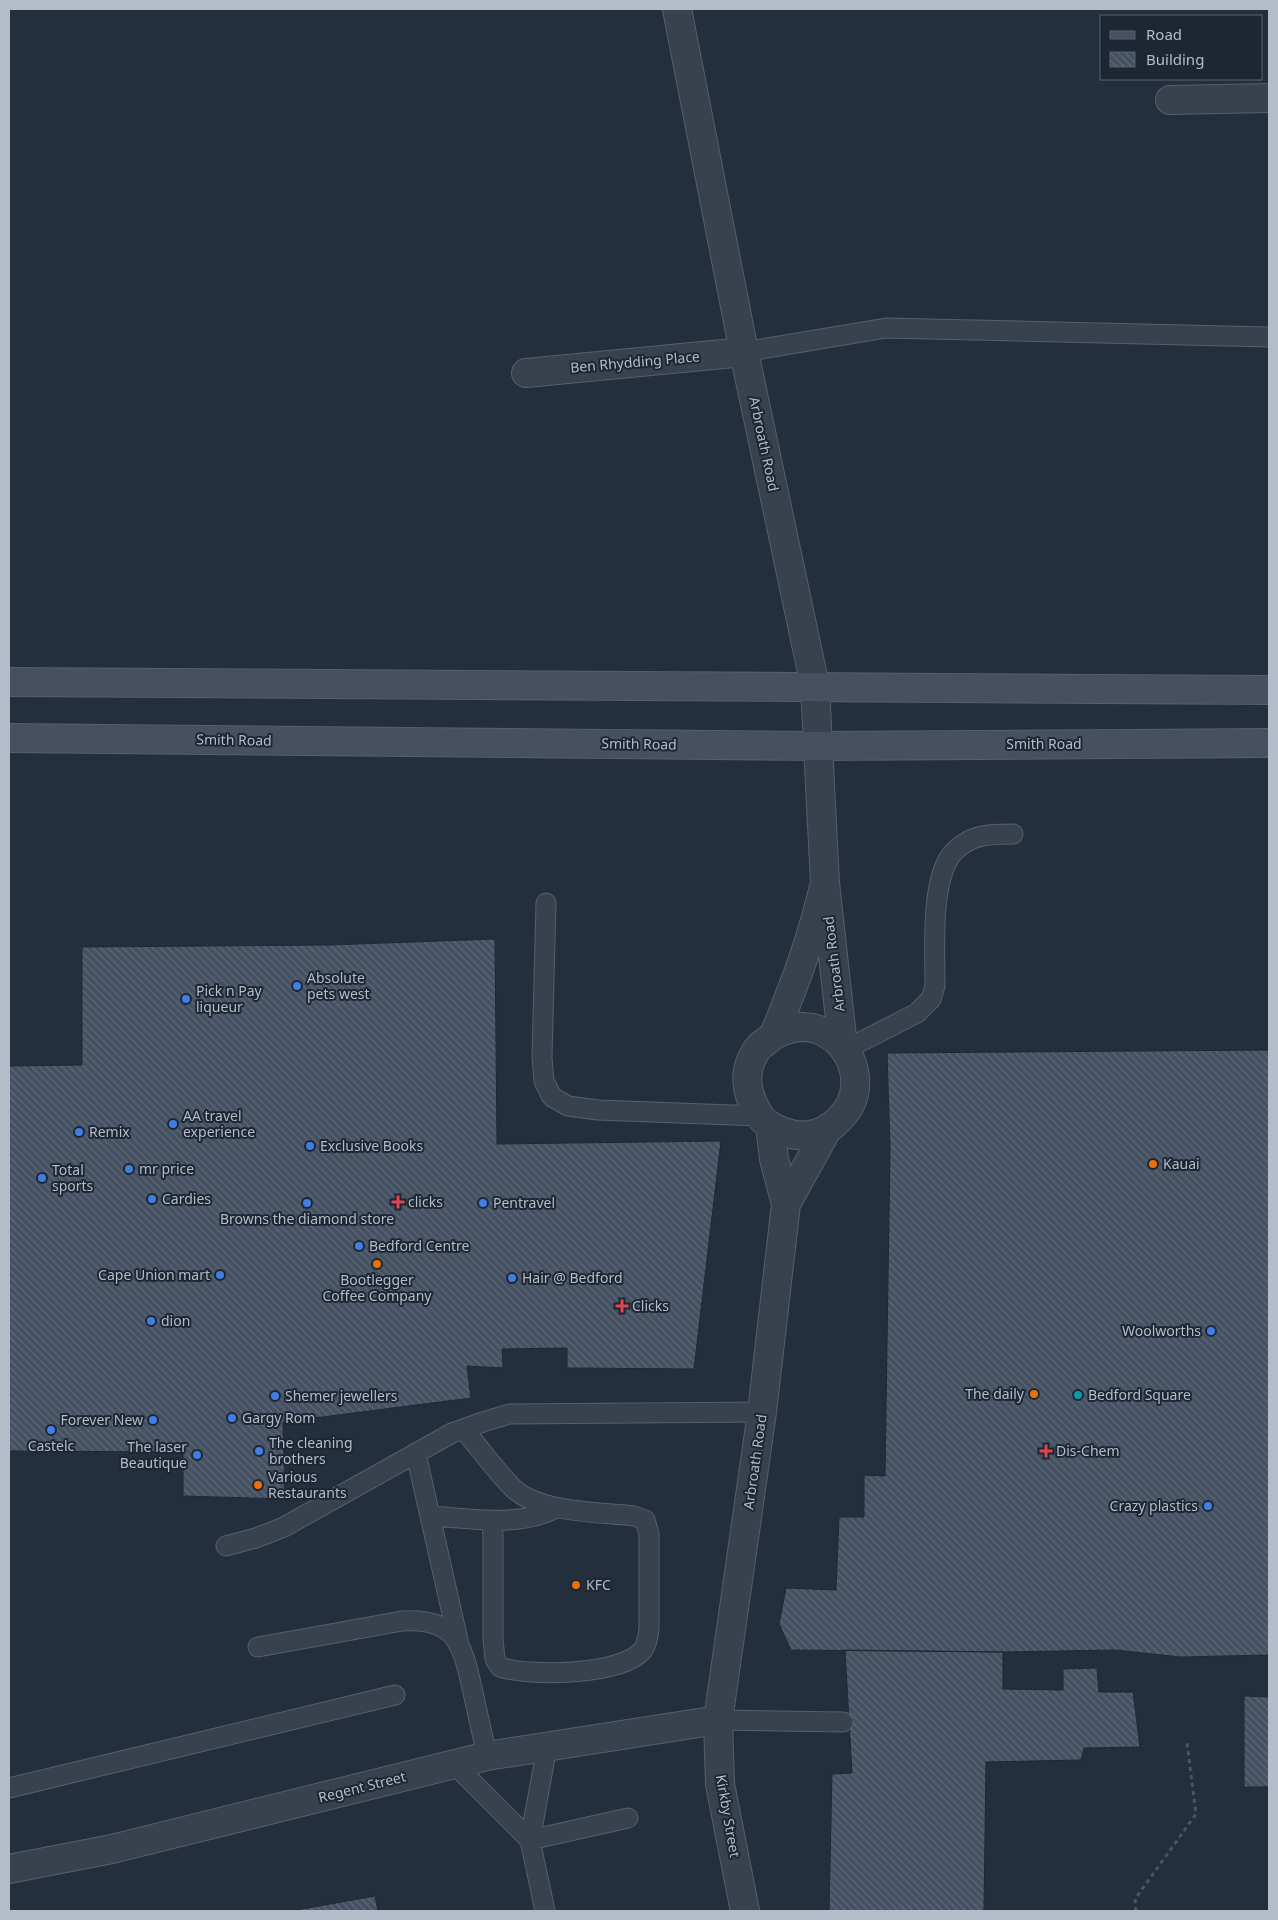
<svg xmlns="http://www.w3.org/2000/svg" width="1278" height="1920" viewBox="0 0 1278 1920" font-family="'Noto Sans',sans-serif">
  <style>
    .building { fill: url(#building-back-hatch); stroke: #1f2835 }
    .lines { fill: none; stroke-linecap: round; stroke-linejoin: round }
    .service-casing { stroke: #565f6c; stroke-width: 21 }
    .minor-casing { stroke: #565f6c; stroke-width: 30 }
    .tertiary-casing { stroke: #565f6c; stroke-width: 30 }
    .secondary-casing { stroke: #565f6c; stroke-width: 30 }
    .path { stroke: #44595c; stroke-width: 3; stroke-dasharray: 4 4; stroke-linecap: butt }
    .service { stroke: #38414e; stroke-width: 19 }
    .minor { stroke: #38414e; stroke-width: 28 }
    .tertiary { stroke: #38414e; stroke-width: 28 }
    .secondary { stroke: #465061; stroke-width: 28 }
    .shop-dot { fill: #3f7fe0; stroke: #1d2633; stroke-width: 2 }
    .food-dot { fill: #e8710a; stroke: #1d2633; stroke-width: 2 }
    .health-dot { fill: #e0444e; stroke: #1d2633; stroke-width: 2 }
    .culture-dot { fill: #0f9aa8; stroke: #1d2633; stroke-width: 2 }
    .labels { text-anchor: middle; stroke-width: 4; stroke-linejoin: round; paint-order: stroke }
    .street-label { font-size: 14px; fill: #b4bcc9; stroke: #1d2633 }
    .poi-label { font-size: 14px; fill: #b4bcc9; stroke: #1d2633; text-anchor: start }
  </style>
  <defs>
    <pattern id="building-back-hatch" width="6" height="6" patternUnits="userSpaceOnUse" patternTransform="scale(1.25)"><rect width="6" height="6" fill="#455162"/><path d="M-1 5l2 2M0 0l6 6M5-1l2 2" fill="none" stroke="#5d6877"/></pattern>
  </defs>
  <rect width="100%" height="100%" fill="#242f3e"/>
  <!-- building -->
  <path class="building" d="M495,939L497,1144L721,1141L694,1369L567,1368V1348L502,1349L503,1368L467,1366L471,1398L283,1422L285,1499L183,1496V1452L9,1451V1066L82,1065V947L330,945Z
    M1269,1050V1655L1180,1657L1116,1650L1003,1652L791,1650L779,1624L786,1588L836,1590L839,1517H864V1475L885,1476L890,1148L887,1053Z
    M845,1650L1003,1652V1689L1063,1690V1669L1097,1668L1099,1692H1133L1140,1747L1084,1748L1081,1760L986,1762L984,1911H829L832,1774L852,1773Z
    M1244,1696L1269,1697V1787H1244Z
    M375,1896L378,1911H291Z"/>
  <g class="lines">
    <defs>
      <path id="service" d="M744,352L886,328L1269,337
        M546,903L542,1057L544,1081L552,1097L568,1106L598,1110L759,1116
        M845,1050L917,1013L931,999L935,986C935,951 931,890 948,860C952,851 966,841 975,838C987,834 1000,834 1013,834
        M463,1429C480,1448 495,1470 513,1488C539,1513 599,1512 634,1516L645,1520L649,1534V1629C648,1636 647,1645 642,1651C621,1675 529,1677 500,1667L495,1659L493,1639V1534L491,1520
        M416,1454L458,1640
        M430,1516C470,1518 519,1528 556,1508
        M226,1546L256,1538L284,1527L452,1433L483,1422L509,1414L762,1412
        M258,1647L402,1621C455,1617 462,1643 472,1688C477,1710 482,1733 487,1756
        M718,1720L843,1722
        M454,1764L530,1840
        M9,1788L395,1695
        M530,1840L628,1818
        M545,1911L530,1840L547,1747"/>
      <path id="minor" d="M1170,100L1269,98
        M526,373L744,352
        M818,746L825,883L843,1046
        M773,1035C783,1031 792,1027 802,1027C840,1027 866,1069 851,1103C847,1112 840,1119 832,1126C823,1133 808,1137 796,1135C782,1133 765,1126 758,1113C749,1098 744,1080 750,1063C752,1058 756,1050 760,1046C764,1042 771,1039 774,1034C779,1024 783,1012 787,1002C803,963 815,924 825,883
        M770,1125L774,1159L786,1204
        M9,1869L112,1849L487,1756L718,1720
        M745,1911L720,1784L718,1720L762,1412L786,1204L828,1128"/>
      <path id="tertiary" d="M677,9L744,352L815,686L818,746"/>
      <path id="secondary" d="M9,682L1269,690
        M9,738L818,746L1269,743"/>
    </defs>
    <!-- service casing -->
    <use href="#service" class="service-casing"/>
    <!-- minor casing -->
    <use href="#minor" class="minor-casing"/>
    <!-- tertiary casing -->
    <use href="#tertiary" class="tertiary-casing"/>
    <!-- secondary casing -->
    <use href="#secondary" class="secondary-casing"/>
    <!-- path -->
    <path class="path" d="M1136,1911L1135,1899L1196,1814L1187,1743"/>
    <!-- service -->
    <use href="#service" class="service"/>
    <!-- minor -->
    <use href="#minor" class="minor"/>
    <!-- tertiary -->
    <use href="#tertiary" class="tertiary"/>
    <!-- secondary -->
    <use href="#secondary" class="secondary"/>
  </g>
  <!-- markers -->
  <g class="shop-dot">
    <circle cx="297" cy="986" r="5"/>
    <circle cx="186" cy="999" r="5"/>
    <circle cx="173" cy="1124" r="5"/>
    <circle cx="79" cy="1132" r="5"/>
    <circle cx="310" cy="1146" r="5"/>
    <circle cx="129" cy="1169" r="5"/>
    <circle cx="42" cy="1178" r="5"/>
    <circle cx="152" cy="1199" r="5"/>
    <circle cx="307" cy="1203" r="5"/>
    <circle cx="483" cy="1203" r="5"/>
    <circle cx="359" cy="1246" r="5"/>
    <circle cx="220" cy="1275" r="5"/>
    <circle cx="512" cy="1278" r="5"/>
    <circle cx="151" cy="1321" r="5"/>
    <circle cx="1211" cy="1331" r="5"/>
    <circle cx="275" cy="1396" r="5"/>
    <circle cx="232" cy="1418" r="5"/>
    <circle cx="153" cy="1420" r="5"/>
    <circle cx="51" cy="1430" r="5"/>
    <circle cx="259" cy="1451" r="5"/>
    <circle cx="197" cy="1455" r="5"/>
    <circle cx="1208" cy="1506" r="5"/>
  </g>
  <g class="food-dot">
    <circle cx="1153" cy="1164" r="5"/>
    <circle cx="377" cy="1264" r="5"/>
    <circle cx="1034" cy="1394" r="5"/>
    <circle cx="258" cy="1485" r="5"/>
    <circle cx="576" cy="1585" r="5"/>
  </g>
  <g class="health-dot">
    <path d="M395.5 1194.5h5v5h5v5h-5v5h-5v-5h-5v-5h5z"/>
    <path d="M619.5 1298.5h5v5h5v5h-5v5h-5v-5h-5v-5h5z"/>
    <path d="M1043.5 1443.5h5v5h5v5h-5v5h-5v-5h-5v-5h5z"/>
  </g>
  <circle class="culture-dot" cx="1078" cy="1395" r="5"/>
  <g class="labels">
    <!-- street labels -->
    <g class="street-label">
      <text transform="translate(635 362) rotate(-5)" y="5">Ben Rhydding Place</text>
      <text transform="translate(764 444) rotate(78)" y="5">Arbroath Road</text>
      <text transform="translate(234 740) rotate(1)" y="5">Smith Road</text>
      <text transform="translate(639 744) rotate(1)" y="5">Smith Road</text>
      <text x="1044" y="749">Smith Road</text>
      <text transform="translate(834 964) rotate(-97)" y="5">Arbroath Road</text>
      <text transform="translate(755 1462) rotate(-82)" y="5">Arbroath Road</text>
      <text transform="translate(362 1787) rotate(-14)" y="5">Regent Street</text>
      <text transform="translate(728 1816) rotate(80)" y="5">Kirkby Street</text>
    </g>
    <!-- poi labels -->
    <g class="poi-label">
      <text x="307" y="983">Absolute<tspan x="307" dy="16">pets west</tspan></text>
      <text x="196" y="996">Pick n Pay<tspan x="196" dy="16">liqueur</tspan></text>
      <text x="183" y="1121">AA travel<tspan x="183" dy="16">experience</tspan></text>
      <text x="89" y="1137">Remix</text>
      <text x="320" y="1151">Exclusive Books</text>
      <text x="1163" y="1169">Kauai</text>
      <text x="139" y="1174">mr price</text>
      <text x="52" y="1175">Total<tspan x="52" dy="16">sports</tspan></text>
      <text x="162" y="1204">Cardies</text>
      <text x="408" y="1207">clicks</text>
      <text x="493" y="1208">Pentravel</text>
      <text x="307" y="1224" text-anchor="middle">Browns the diamond store</text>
      <text x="369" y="1251">Bedford Centre</text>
      <text x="210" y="1280" text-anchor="end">Cape Union mart</text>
      <text x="522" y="1283">Hair @ Bedford</text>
      <text x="377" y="1285" text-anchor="middle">Bootlegger<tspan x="377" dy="16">Coffee Company</tspan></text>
      <text x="632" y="1311">Clicks</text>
      <text x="161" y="1326">dion</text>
      <text x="1201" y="1336" text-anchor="end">Woolworths</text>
      <text x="1024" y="1399" text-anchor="end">The daily</text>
      <text x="1088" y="1400">Bedford Square</text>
      <text x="285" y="1401">Shemer jewellers</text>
      <text x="242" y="1423">Gargy Rom</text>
      <text x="143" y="1425" text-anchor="end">Forever New</text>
      <text x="269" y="1448">The cleaning<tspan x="269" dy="16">brothers</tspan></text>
      <text x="51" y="1451" text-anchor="middle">Castelc</text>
      <text x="187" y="1452" text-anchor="end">The laser<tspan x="187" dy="16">Beautique</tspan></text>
      <text x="1056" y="1456">Dis-Chem</text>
      <text x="268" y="1482">Various<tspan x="268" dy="16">Restaurants</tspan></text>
      <text x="1198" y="1511" text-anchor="end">Crazy plastics</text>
      <text x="586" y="1590">KFC</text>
    </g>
  </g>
  <!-- border -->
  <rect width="1278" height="1920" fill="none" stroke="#b4bcc9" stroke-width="20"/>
  <!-- legend -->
  <rect x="1100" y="15" width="162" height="65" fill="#1d2633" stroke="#59626f"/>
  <rect x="1110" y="31" width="25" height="8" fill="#465061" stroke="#59626f"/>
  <text x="1146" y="40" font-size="15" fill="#b4bcc9">Road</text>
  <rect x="1110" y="52" width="25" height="15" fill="url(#building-back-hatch)" stroke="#59626f"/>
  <text x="1146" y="65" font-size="15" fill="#b4bcc9">Building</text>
</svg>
